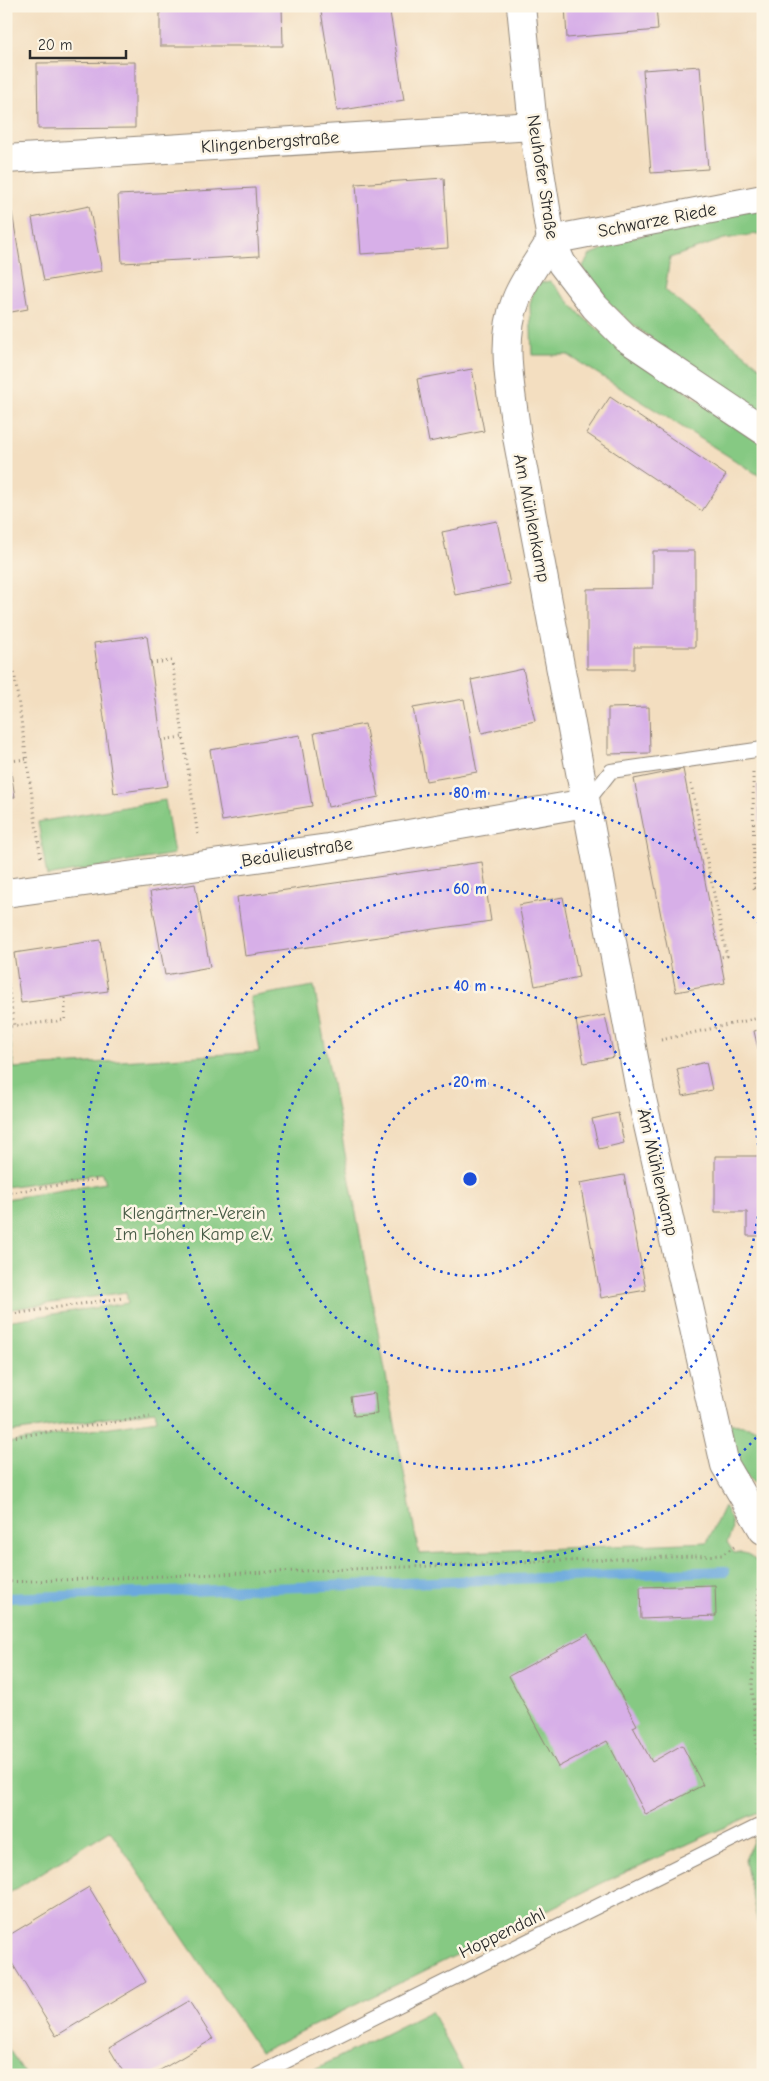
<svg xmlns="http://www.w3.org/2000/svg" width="769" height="2081" viewBox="0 0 769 2081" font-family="'Comic Neue',sans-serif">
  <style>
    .green { fill: #86c983; stroke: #587a57 }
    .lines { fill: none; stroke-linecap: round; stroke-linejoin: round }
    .stream { stroke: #6aa9dd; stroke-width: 10 }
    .building { fill: #d7afe8 }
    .service-casing { stroke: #8f8476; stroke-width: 16 }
    .minor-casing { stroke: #8f8476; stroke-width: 30 }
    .tertiary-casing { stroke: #8f8476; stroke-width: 30 }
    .path { stroke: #8f8476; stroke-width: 3; stroke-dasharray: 1 4; stroke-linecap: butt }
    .service { stroke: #fff; stroke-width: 14 }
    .minor { stroke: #fff; stroke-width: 28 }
    .tertiary { stroke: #fff; stroke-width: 28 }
    .ring { fill: none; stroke: #1d4ed8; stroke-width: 2.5; stroke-dasharray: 2.5 5 }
    .labels { text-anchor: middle; stroke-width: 5; stroke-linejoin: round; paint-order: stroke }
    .street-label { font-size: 18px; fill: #2b2b2b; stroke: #fcf5e5 }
    .park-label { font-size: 18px; fill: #465a45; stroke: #fcf5e5 }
    .centre { fill: #1d4ed8; stroke: #fcf5e5; stroke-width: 2.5 }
    .ring-label { font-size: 15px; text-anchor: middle; font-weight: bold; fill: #1d4ed8; stroke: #fcf5e5; stroke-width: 5; stroke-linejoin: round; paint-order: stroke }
  </style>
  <rect width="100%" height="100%" fill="#fcf5e5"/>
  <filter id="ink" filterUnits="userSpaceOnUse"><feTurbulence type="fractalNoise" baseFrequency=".02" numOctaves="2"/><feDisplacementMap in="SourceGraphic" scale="10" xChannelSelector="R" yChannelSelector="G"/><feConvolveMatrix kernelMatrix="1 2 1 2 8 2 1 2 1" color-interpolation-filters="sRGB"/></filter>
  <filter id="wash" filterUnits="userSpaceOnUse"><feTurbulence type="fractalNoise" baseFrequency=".0096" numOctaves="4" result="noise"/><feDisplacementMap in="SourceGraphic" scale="20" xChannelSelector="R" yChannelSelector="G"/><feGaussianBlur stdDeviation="1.12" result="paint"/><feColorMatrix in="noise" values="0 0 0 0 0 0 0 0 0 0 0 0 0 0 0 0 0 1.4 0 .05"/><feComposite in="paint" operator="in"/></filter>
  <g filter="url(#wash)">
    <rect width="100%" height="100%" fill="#f3dec0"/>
    <!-- green -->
    <path class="green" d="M763,208V233L724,239L670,258L665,290L763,369V413C721,385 594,311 583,266L590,255L622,241L716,215Z
      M550,281L582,316L617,345L763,444V478L568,355H532L530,305L535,284Z
      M165,800L174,854L47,876L38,822Z
      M314,986L419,1554L707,1542L724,1506C732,1520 735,1528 727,1542L734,1553C749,1551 754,1558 763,1568V1810L602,1883L260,2052L110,1830L6,1895V1443L157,1420L155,1411L6,1433V1321L128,1303L126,1292L6,1310V1199L106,1183L103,1173L6,1187V1009L14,1068L259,1052L250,997Z
      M724,1422L763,1430V1489C734,1475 733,1450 724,1422Z
      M757,1832H763V1937L758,1925L745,1860Z
      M431,2011L465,2075H303Z
      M6,2045L26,2075H6Z"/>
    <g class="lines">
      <!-- stream -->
      <path class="stream" d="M6,1598L725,1571"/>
    </g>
    <g id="blocks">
      <!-- building -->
      <path class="building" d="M160,6H282L283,46H160Z
        M348,6H389L404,100L337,111L321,11Z
        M565,6H656L658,30L567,38Z
        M135,62V128L38,129L37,63Z
        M700,66L708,169L651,173L643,70Z
        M444,178L448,248L361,254L356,184Z
        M255,188L259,256L122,263L118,195Z
        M89,206L102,271L44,281L32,218Z
        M12,212L28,309L6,313V213Z
        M472,369L484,431L429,442L417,379Z
        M610,397L726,475L702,511L586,433Z
        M497,521L510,584L455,595L442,532Z
        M653,551H695V647H634V669H587V589L653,588Z
        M147,636L168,786L114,793L94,643Z
        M523,669L535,721L482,733L471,680Z
        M464,699L477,772L426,781L413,708Z
        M649,707L650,753L608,754V708Z
        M365,724L379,797L328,807L314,733Z
        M300,735L312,806L222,821L210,750Z
        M6,742L15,797L6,798Z
        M683,769L725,983L676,992L634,779Z
        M763,784V833H760L757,785Z
        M482,862L491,921L245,956L237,897Z
        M195,884L210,967L165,975L150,892Z
        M563,897L579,977L535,986L519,905Z
        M100,940L108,991L21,1003L14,953Z
        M605,1015L614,1057L584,1063L576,1021Z
        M763,1029V1066H762L754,1031Z
        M706,1062L712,1090L683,1096L677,1069Z
        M618,1113L624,1143L599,1149L592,1119Z
        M715,1156H763V1236H747V1212H715Z
        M624,1175L646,1290L601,1298L580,1183Z
        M375,1393L377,1414L354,1416L351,1397Z
        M715,1585L716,1616L641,1619L640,1587Z
        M588,1634L637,1725L633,1727L652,1762L682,1745L703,1785L646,1815L607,1741L558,1767L509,1676Z
        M89,1887L146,1982L56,2036L6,1953V1937Z
        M189,2001L213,2039L152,2075H125L109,2048Z"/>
    </g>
  </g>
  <g filter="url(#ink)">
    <use href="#blocks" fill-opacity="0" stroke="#8f8476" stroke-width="1"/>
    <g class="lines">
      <defs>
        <path id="service" d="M586,803L611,771L763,749
          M258,2075L763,1824"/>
        <path id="minor" d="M6,159L533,126
          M763,199L551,240C540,259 524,279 516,300C499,343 512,393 517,437L640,1090L725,1465L763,1530
          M6,893L328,848L586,803"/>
        <path id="tertiary" d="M521,6L533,126L542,184L551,240L562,264L595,307L626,338L763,430"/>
      </defs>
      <!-- service casing -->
      <use href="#service" class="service-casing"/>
      <!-- minor casing -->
      <use href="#minor" class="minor-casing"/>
      <!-- tertiary casing -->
      <use href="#tertiary" class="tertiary-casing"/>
      <!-- path -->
      <path class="path" d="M151,663L172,661L198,836
        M6,672L14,671L41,859
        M161,740L182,737
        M10,761L27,759
        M753,773L754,888L763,887
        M691,784L727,956L720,957
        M691,809H696
        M704,876L710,875
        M6,969L14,1026L65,1020V997
        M6,1027L14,1026
        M661,1040L763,1017
        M6,1193L99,1179
        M6,1315L122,1298
        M6,1438L150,1417
        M761,1559L752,1686L758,1759L763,1789
        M6,1582L722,1555L737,1545"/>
      <!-- service -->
      <use href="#service" class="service"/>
      <!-- minor -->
      <use href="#minor" class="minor"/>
      <!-- tertiary -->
      <use href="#tertiary" class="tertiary"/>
    </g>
  </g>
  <!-- distance rings -->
  <g class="ring">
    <circle cx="470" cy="1179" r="97"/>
    <circle cx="470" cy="1179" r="193"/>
    <circle cx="470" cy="1179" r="290"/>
    <path d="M761 1432A386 386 0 1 1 761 926"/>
  </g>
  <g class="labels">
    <!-- street labels -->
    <g class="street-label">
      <text transform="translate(270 142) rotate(-4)" y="6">Klingenbergstraße</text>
      <text transform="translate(543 177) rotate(81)" y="6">Neuhofer Straße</text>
      <text transform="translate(657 220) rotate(-11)" y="6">Schwarze Riede</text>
      <text transform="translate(532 518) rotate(79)" y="6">Am Mühlenkamp</text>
      <text transform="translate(297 852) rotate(-9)" y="6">Beaulieustraße</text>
      <text transform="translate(658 1172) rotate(77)" y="6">Am Mühlenkamp</text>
      <text transform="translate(502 1933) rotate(-26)" y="6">Hoppendahl</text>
    </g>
    <!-- park labels -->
    <g class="park-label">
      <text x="194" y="1219">Klengärtner-Verein<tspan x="194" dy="21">Im Hohen Kamp e.V.</tspan></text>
    </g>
  </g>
  <circle cx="470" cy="1179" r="8" class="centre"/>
  <g class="ring-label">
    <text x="470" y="798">80 m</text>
    <text x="470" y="894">60 m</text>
    <text x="470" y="991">40 m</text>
    <text x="470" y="1087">20 m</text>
  </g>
  <!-- margin -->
  <rect width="769" height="2081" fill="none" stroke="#fcf5e5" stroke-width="25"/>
  <!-- scale -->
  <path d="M30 50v8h96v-8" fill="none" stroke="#2b2b2b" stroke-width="2.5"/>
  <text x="38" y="50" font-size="15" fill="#2b2b2b" stroke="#fcf5e5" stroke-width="4" paint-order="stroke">20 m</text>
</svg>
